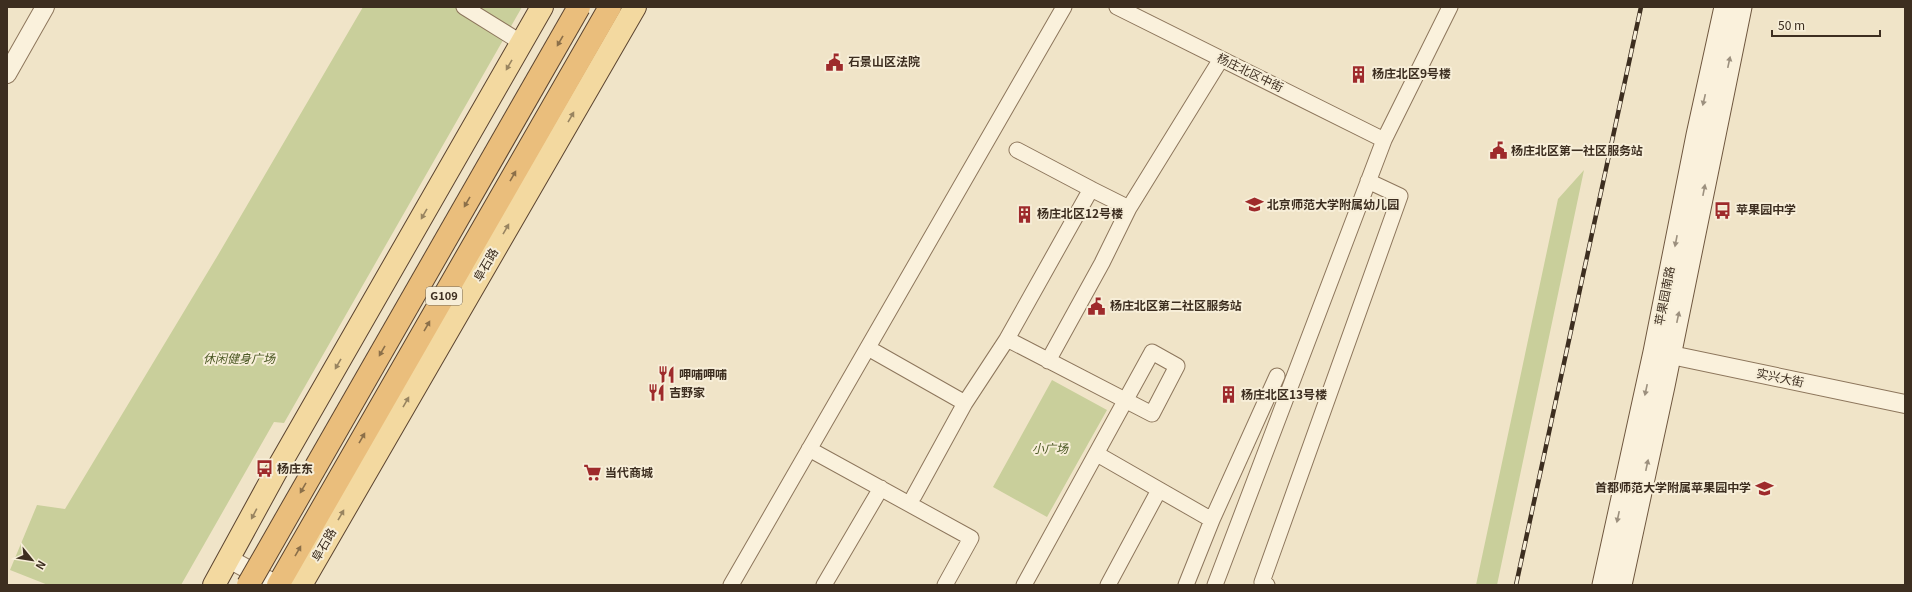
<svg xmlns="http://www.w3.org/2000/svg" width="1912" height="592" viewBox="0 0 1912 592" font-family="Georgia,'Noto Sans SC',serif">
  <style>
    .green { fill: #c9cf9b }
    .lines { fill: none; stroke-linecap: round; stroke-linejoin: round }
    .minor-casing { stroke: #8d765c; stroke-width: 17 }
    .tertiary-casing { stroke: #8d765c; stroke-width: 20 }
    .secondary-casing { stroke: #6f573f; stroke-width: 23 }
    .primary-casing { stroke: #5b4430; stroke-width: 24 }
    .trunk-casing { stroke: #5b4430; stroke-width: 24 }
    .minor { stroke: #faf1dc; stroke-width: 15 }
    .tertiary { stroke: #faf1dc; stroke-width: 18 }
    .secondary { stroke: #faf1dc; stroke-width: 21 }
    .primary { stroke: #f3d9a0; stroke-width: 22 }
    .trunk { stroke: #eabe7c; stroke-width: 22 }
    .rail-casing { stroke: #3d2e20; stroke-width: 4.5 }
    .rail { stroke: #f7eed8; stroke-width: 3; stroke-dasharray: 9; stroke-linecap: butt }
    .trunk-bridge-casing { stroke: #5b4430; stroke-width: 24; stroke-linecap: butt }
    .trunk-bridge { stroke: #eabe7c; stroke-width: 22 }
    .oneway { fill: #8b6f49 }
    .oneway2 { fill: #9c907e }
    .oneway3 { fill: #988460 }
    .labels { text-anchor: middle; stroke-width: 4; stroke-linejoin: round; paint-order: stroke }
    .shield { fill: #f7eed8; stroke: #756857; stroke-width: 1 }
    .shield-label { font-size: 11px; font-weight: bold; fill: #3d2e20 }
    .poi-label { font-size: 12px; font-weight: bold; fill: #3d2e20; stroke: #f7eed8; text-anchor: start }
    .street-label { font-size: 12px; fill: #3d2e20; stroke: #f7eed8 }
    .park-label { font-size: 12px; font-style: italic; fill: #4d5a26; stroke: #f7eed8 }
  </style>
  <rect width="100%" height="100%" fill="#f0e4c8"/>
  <!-- green -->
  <path class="green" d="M363,7H522L284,423L274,422L181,585H48L10,570L37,505L65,509L218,255Z
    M1584,170L1497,585H1476L1558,199Z
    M1052,380L1107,410L1047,517L993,487Z"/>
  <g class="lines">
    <defs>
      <path id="minor" d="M464,7L522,43
        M1117,7L1384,140
        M1091,189L1129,208L1221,59
        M1007,339L1091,189L1017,150
        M868,348L965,403L1007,339L1152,414L1177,366L1152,352L1024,585
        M1048,361L1102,263L1129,208
        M809,449L971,538L945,585
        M1097,454L1212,520L1277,376
        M914,496L965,403
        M731,585L1064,7
        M824,585L881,488
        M1108,585L1159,490
        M1186,585L1212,520
        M1215,585L1384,140L1450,7
        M1267,585L1262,582L1400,196L1368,181"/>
      <path id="tertiary" d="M7,74L45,7
        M1657,352L1905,404
        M229,559L277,585"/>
      <path id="secondary" d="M1603,585L1654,352L1697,135L1725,7
        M1621,585L1664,386L1741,7"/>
      <path id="primary" d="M214,585L279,466L542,7
        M301,585L635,7"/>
      <path id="trunk" d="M278,585L610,7"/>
    </defs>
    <!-- minor casing -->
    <use href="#minor" class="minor-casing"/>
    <!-- tertiary casing -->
    <use href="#tertiary" class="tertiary-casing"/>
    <!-- secondary casing -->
    <use href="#secondary" class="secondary-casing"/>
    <!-- primary casing -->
    <use href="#primary" class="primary-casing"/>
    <!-- trunk casing -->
    <use href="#trunk" class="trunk-casing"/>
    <!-- minor -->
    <use href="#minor" class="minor"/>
    <!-- tertiary -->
    <use href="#tertiary" class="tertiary"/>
    <!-- secondary -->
    <use href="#secondary" class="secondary"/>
    <!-- primary -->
    <use href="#primary" class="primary"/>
    <!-- trunk -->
    <use href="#trunk" class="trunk"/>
    <defs>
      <path id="rail" d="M1516,585L1641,7"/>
    </defs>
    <!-- rail casing -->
    <use href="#rail" class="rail-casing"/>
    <!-- rail -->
    <use href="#rail" class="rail"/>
    <defs>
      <path id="trunk-bridge" d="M248,585L579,7"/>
    </defs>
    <!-- trunk-bridge casing -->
    <use href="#trunk-bridge" class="trunk-bridge-casing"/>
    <!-- trunk-bridge -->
    <use href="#trunk-bridge" class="trunk-bridge"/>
  </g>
  <!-- one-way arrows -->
  <defs><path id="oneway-solid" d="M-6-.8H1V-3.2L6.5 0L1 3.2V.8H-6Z"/></defs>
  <g class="oneway">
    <use href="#oneway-solid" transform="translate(560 41) rotate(120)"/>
    <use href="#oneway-solid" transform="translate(513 176) rotate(-60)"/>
    <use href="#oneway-solid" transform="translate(467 202) rotate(120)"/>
    <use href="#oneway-solid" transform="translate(427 326) rotate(-60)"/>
    <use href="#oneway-solid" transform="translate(382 351) rotate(120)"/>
    <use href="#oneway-solid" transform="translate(362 438) rotate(-60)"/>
    <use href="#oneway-solid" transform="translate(303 488) rotate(120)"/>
    <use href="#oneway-solid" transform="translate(298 551) rotate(-60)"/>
  </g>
  <g class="oneway2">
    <use href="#oneway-solid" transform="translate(1729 62) rotate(-78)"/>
    <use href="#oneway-solid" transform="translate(1704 100) rotate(103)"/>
    <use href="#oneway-solid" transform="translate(1704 190) rotate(-79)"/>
    <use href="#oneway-solid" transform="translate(1676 241) rotate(101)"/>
    <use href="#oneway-solid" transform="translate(1678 317) rotate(-78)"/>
    <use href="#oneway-solid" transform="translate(1646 390) rotate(102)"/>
    <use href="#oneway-solid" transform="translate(1647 465) rotate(-78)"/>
    <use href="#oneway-solid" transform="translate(1618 517) rotate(102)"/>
  </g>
  <g class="oneway3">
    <use href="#oneway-solid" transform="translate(509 65) rotate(120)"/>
    <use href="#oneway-solid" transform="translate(571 117) rotate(-60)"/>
    <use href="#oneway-solid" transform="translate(424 214) rotate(120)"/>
    <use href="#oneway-solid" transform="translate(506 229) rotate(-60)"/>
    <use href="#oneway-solid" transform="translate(338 364) rotate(120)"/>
    <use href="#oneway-solid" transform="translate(406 402) rotate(-60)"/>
    <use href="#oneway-solid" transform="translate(254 514) rotate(118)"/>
    <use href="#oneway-solid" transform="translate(341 515) rotate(-60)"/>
  </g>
  <!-- icons -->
  <defs>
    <symbol id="civic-bare" viewBox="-9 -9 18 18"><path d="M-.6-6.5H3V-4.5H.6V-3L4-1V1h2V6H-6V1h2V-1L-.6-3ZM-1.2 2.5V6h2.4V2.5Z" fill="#9e2a2b" stroke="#f7eed8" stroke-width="2.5" paint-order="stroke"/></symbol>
    <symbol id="building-bare" viewBox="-9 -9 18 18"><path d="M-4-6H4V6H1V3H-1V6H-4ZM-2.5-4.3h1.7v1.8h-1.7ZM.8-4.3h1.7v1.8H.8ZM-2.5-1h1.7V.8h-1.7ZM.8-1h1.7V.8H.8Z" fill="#9e2a2b" stroke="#f7eed8" stroke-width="2.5" paint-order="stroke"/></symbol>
    <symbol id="school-bare" viewBox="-9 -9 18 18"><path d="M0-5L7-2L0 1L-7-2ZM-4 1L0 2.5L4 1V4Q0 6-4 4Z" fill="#9e2a2b" stroke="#f7eed8" stroke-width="2.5" paint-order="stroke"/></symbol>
    <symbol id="bus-bare" viewBox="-9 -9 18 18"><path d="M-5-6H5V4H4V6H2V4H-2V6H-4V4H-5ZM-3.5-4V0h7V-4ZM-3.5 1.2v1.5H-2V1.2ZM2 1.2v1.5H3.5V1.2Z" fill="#9e2a2b" stroke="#f7eed8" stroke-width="2.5" paint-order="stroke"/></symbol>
    <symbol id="restaurant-bare" viewBox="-9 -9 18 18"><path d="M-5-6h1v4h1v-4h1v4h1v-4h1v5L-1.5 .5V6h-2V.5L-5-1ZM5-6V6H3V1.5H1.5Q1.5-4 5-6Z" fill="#9e2a2b" stroke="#f7eed8" stroke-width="2.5" paint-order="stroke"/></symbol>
    <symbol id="supermarket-bare" viewBox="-9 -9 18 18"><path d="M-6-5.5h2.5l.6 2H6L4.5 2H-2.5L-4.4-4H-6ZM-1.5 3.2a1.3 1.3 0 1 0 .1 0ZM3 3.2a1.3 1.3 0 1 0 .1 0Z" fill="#9e2a2b" stroke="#f7eed8" stroke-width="2.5" paint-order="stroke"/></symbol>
  </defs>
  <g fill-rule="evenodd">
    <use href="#civic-bare" x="822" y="50" width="25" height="25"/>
    <use href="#building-bare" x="1346" y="62" width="25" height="25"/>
    <use href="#civic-bare" x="1486" y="138" width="25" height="25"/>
    <use href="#school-bare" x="1242" y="192" width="25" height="25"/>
    <use href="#bus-bare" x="1710" y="198" width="25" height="25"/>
    <use href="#building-bare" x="1012" y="202" width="25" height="25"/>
    <use href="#civic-bare" x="1084" y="294" width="25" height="25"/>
    <use href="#restaurant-bare" x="654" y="362" width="25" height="25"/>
    <use href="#restaurant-bare" x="644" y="380" width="25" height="25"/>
    <use href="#building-bare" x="1216" y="382" width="25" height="25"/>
    <use href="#bus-bare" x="252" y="456" width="25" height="25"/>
    <use href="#supermarket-bare" x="580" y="460" width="25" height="25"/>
    <use href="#school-bare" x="1752" y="476" width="25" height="25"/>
  </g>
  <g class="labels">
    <!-- shield labels -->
    <rect class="shield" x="426" y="287" width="36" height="18" rx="3"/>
    <g class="shield-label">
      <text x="444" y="300">G109</text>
    </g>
    <!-- poi labels -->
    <g class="poi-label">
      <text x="848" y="66">石景山区法院</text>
      <text x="1372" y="78">杨庄北区9号楼</text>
      <text x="1511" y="155">杨庄北区第一社区服务站</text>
      <text x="1267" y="209">北京师范大学附属幼儿园</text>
      <text x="1736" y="214">苹果园中学</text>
      <text x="1037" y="218">杨庄北区12号楼</text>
      <text x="1110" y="310">杨庄北区第二社区服务站</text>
      <text x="679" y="379">呷哺呷哺</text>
      <text x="669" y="397">吉野家</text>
      <text x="1241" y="399">杨庄北区13号楼</text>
      <text x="277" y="473">杨庄东</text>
      <text x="605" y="477">当代商城</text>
      <text x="1751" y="492" text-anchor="end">首都师范大学附属苹果园中学</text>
    </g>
    <!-- street labels -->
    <g class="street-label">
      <text transform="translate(1250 73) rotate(26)" y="4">杨庄北区中街</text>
      <text transform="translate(486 265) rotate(-60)" y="4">阜石路</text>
      <text transform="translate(1665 296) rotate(-79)" y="4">苹果园南路</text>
      <text transform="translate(1780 378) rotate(12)" y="4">实兴大街</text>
      <text transform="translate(324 545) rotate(-60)" y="4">阜石路</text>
    </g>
    <!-- park labels -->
    <g class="park-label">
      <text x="239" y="363">休闲健身广场</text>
      <text x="1050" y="453">小广场</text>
    </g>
  </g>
  <!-- border -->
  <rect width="1912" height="592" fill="none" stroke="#3d2e20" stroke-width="16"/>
  <!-- north arrow -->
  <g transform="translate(32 560) rotate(120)" stroke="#f7eed8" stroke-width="3" paint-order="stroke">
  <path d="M0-3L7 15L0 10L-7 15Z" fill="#3d2e20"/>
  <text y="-6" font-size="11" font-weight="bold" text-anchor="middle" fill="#3d2e20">N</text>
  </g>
  <!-- scale -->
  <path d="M1772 30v6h108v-6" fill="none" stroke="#3d2e20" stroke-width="2"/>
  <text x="1778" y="30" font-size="12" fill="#3d2e20" stroke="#f7eed8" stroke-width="3" paint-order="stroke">50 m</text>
</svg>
